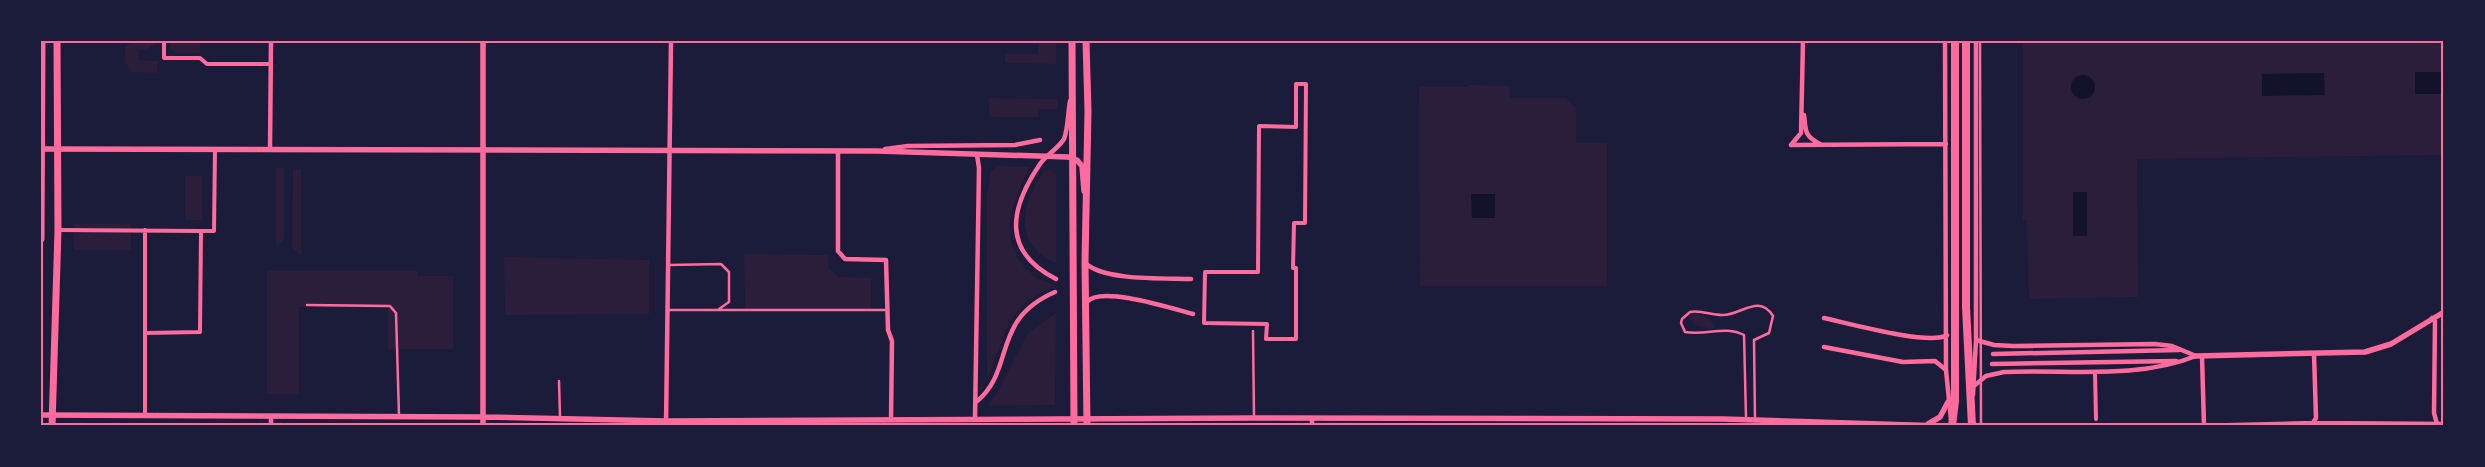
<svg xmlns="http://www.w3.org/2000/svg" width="2485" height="467" viewBox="0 0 2485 467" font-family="'Titillium Web',sans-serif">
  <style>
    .green { fill: #2a1e3b }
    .water { fill: #12122b }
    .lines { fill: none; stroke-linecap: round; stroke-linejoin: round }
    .service { stroke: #ff6b9d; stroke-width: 2.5 }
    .pedestrian { stroke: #ff6b9d; stroke-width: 4 }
    .minor { stroke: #ff6b9d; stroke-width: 4.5 }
    .tertiary { stroke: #ff6b9d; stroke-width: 5.5 }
    .secondary { stroke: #ff6b9d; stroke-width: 7 }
    .primary { stroke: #ff6b9d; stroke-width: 8 }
    .neatline { fill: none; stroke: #ff6b9d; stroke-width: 2 }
  </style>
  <rect width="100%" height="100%" fill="#1b1b3a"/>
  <!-- green -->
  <path class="green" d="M133,41H159L146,50H139L138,60L157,61V73L132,72L125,62V47Z
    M170,41H200V53L177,54L170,48Z
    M1039,41H1056V64L1005,63V54H1038Z
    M2023,41H2444V155L2137,159L2138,297L2029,299L2027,220H2023Z
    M1469,85L1509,86L1510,98H1566L1576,108V143H1607V286H1420L1419,87H1469Z
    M989,98L1057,99V109H1039L1038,117H994L989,116Z
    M998,166L1030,167C1011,204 994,245 1035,276C1041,281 1050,282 1056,286C1004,307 1007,333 987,379V194L991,171Z
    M276,168H284V238L282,243L276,244Z
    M293,169H301V252L304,255L297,253L292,248Z
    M1051,169L1056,175V263C1012,244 1021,204 1044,171Z
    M185,176H202V220H185Z
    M74,224H131V250H74Z
    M744,254L828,255V268L839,277L871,278V309H745Z
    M504,257L649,260V314L505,315Z
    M267,271H417V276H453V349H388V308L299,307V394H267Z
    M1056,313L1055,405L988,406L997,393L1028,333Z
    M1695,313L1708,317L1716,328C1705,329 1692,327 1689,315Z"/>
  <!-- water -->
  <path class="water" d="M2415,72H2444V94H2415Z
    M2324,73L2325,95L2262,96V74Z
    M2071 87a12 12 0 1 1 24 0a12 12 0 1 1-24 0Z
    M2073,192H2087V236H2073Z
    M1471,194H1495V218H1472Z"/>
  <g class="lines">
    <!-- service -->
    <path class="service" d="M1980,41L1981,426
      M669,265L721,264L729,272V302L719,309
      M307,305L390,306L396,313L399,415
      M669,310H888
      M1253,331L1254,418
      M559,381L560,417
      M1746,418L1744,335C1725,325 1706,336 1685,332L1681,323L1682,319L1690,312C1701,310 1711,315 1722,315C1740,316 1759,293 1773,316L1769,333L1754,340L1755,419"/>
    <!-- pedestrian -->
    <path class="pedestrian" d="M164,41V58H200L207,64H271
      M1296,84H1306L1305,223H1294L1293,268H1296V339H1266L1267,324L1204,323L1205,272H1258L1259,126L1296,127Z
      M58,230L201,231
      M145,230V416
      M145,333L200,332L201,231H214L215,149
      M2095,372L2096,419"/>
    <!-- minor -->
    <path class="minor" d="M1945,41L1946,370L1951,420
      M1804,115C1806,131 1804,136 1820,144
      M1791,145L1946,144
      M1791,145L1801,133L1803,41
      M270,149L271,41
      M885,149L908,146L1015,145L1040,140
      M838,151V251L845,259L886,260L888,330L892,341L891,419
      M1085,263C1105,281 1163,278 1191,279
      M1056,279C1001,251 1010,208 1040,164C1047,154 1058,149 1064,139C1068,129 1068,112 1070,101
      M1087,302C1100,285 1174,309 1193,314
      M1824,318C1847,323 1930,346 1947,335
      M2432,318L2435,321L2434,413L2437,424
      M1976,340L1994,345L2013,346L2155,344L2172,346L2196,356
      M1824,347L1903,362L1935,361L1946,370
      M1993,354L2179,350
      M2202,356L2204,426
      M1992,364L2176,361
      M1975,385L1986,376L2004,372C2067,369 2136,380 2196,356
      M1973,395L1976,340V41
      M976,402C1016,370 990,320 1055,292
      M975,419L979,168L977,155
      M2313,423L2316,418L2314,354
      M271,426V416
      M666,426L671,41
      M1312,426V418
      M2194,426L2313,423L2444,424"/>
    <!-- tertiary -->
    <path class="tertiary" d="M483,41V426
      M41,149L877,151L1068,157L1077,160L1082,166L1084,191
      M2196,356L2365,352L2391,344L2444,312
      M41,415L483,417L666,421L1254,418L1723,419L1943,426
      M1928,424L1940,417L1948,402"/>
    <!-- secondary -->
    <path class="secondary" d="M1072,41L1074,426
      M1086,41L1088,111L1085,262L1087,426
      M41,239L42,41
      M52,426L58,230L57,41"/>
    <!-- primary -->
    <path class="primary" d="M1966,41V307L1972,426
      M1952,426L1955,401V41"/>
  </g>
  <!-- border -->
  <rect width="2485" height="467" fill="none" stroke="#1b1b3a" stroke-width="85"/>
  <rect x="42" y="42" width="2400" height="382" class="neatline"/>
</svg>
